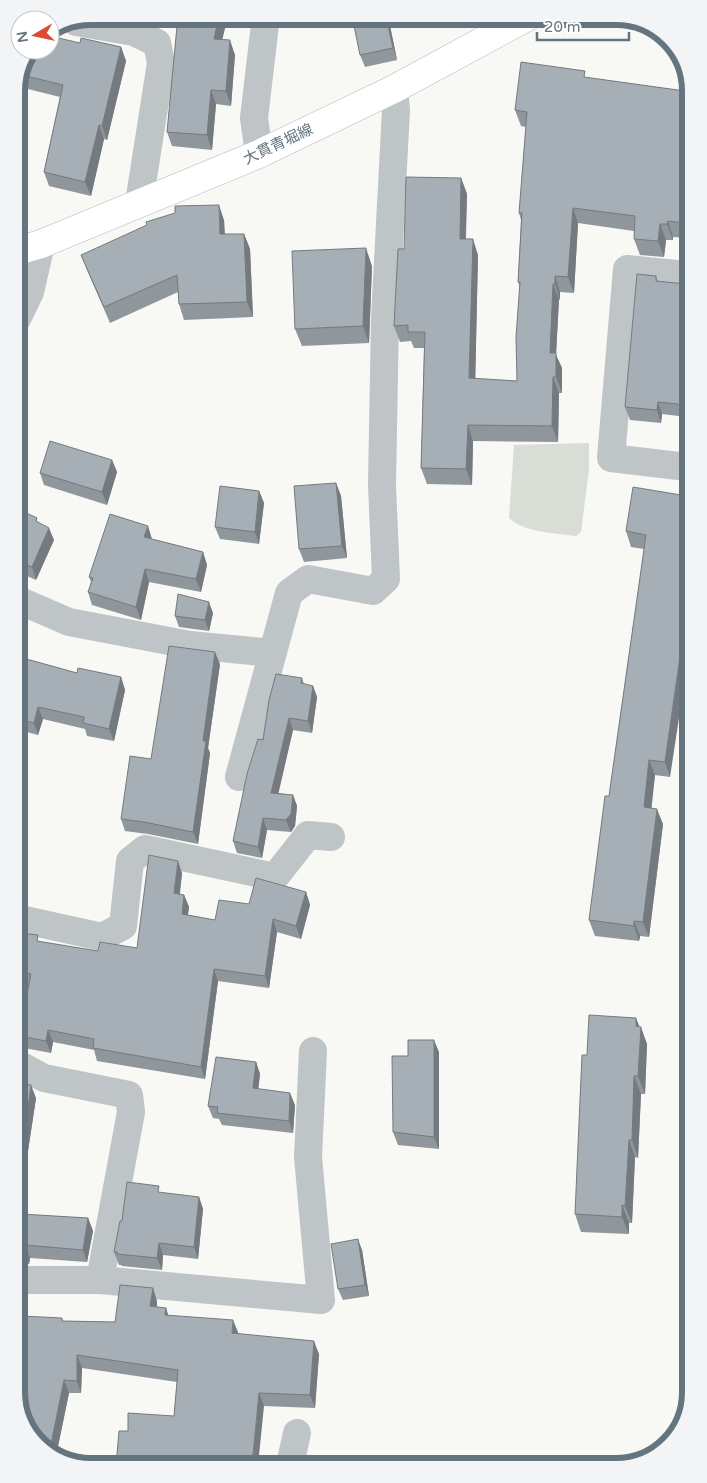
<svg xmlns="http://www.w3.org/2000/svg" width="707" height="1483" viewBox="0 0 707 1483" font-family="'Varela Round','Noto Sans JP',sans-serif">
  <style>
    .green { fill: #d8ddd5 }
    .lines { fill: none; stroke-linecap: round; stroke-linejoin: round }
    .major-casing { stroke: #b3b8bc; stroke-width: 29 }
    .minor { stroke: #bfc4c7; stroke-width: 28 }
    .major { stroke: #fff; stroke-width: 28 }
    .wall { fill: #8f969c }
    .shaded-wall { fill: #747a7f }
    .building { fill: #a6afb5; stroke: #747a7f }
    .labels { text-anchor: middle; stroke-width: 5; stroke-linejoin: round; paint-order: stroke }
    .street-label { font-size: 15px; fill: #64757f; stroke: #fff }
    .rim { fill: none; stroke: #64757f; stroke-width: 6 }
  </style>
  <rect width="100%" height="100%" fill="#f8f8f5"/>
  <!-- green -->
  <path class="green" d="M589,443V469L581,532L576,536C555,533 525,533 509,518L514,445Z"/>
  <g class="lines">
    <defs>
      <path id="major" d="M17,251L41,244L259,154L394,89L529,16"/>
    </defs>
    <!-- major casing -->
    <use href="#major" class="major-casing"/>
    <!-- minor -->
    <path class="minor" d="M76,22L134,32L157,43L161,63L139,203
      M259,154L254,118L266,16
      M686,275L627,269L611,458L687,467
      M17,319L30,292L41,244
      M18,600L69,622L190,645L273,653
      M239,777L289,593L308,579L373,591L386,579L382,485L385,318L396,110L394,89
      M20,919L102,937L123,926L130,861L145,849L275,877L308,835L331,837
      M20,1065L44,1078L129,1095L131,1112L100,1280
      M21,1280H100L321,1300L308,1157L313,1051
      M290,1465L297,1433"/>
    <!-- major -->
    <use href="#major" class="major"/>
  </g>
  <!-- wall -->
  <path class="wall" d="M151,16H228L222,39L235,55L231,106L216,104L212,150L172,146L167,132L177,26L152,20Z
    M388,16L397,60L365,67L360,55Z
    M80,43L121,47L126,61L107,140L104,139L91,196L49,186L44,172L60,97L16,86L33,50Z
    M587,78L685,91L686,238L673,237V240H666L664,257L640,255L634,239V231L578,223L574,293L560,292V300L559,299L556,355L562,368V393H559L558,442L473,441L472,485L427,484L421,468L424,348H414L411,341L400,342L394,326L404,249L461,178L467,194L466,239L478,255L475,379L517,381L520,287L518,282L521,220L519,213L526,127L521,126L515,110Z
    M224,220L225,234H244L250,249L253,317L184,320L179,304L178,292L110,323L87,270L81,255Z
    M372,266L369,343L302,346L295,329Z
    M656,276L658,282L686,284L687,417L662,414L661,423L630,420L625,407Z
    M112,460L117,472L107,505L44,485L40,473Z
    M336,483L341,496L347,558L304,562L299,549Z
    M259,491L264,503L259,544L220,539L215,527Z
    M681,495L670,777L655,775L651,808L663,824L649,937L640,936L639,941L595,936L589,920L609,796L644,549L631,547L626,531Z
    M18,509L39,523L54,540L36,580L18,572Z
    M152,539L203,552L207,565L201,592L149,582L141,620L92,605L88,592L91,582L89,577Z
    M213,613L209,631L179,627L175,616Z
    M19,657L77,673L121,677L125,690L114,741L87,736L85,729L43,719L38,735L19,730Z
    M220,664L208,748L210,753L198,844L148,834L125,831L121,819L151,759Z
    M302,678L304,684L313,686L317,697L312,733L293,730L278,793L293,795L297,806L295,826L291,832L267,830L262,858L237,853L233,841L263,740Z
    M182,873L180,894L184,895L189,907L188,915L215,920L249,904L306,892L310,905L301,939L277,932L269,988L218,981L205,1079L97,1061L94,1050L53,1042L51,1053L24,1048L20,1039V1030L28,985L20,984V933L40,942L98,951L137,948Z
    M640,1027L647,1044L645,1094H641L638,1158L635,1157L632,1223H629V1234L581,1232L575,1214L587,1055Z
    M439,1052V1149L398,1145L393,1132L408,1056Z
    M256,1062L260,1074L258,1089L295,1105L293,1133L222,1125L219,1119L213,1118L208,1106Z
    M20,1084L36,1098L28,1151L21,1150Z
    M161,1193L199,1197L203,1209L198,1259L163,1255L162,1270L122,1266L121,1265H119L114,1252L122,1221Z
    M21,1214L88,1218L93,1231L87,1262L30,1258L29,1264H21Z
    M362,1250L369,1296L343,1300L338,1289Z
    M157,1301V1307L166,1308L168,1315L319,1354L315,1408L264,1406L128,1431L174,1416L177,1382L82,1368L81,1393H69L56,1456L49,1454L62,1318L63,1321L115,1322Z"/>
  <!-- shaded-wall -->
  <path class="shaded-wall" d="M219,16H228L219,53L214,39Z
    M386,16H388L397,60L393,48Z
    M230,40L235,55L231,106L226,91Z
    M121,47L126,61L107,140L102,126Z
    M20,79L23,88L16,109V86Z
    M211,90L216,104L212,150L207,135Z
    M99,125L104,139L91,196L85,182Z
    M461,178L467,194L465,255L460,239Z
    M219,205L224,220L225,249L220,234Z
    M573,208L578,223L574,293L568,277Z
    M668,221L673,237V240L667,224Z
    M660,224L666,240L664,257L658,241Z
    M244,234L250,249L253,317L247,302Z
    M473,239L478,255L475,394L469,378Z
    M366,248L372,266L369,343L363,326Z
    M555,276L560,292V300L555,284Z
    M553,284L559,299L556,355L562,368V393L556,377L550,353Z
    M553,377L559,393L558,442L552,426Z
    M658,402L662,414L661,423L657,410Z
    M468,425L473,441L472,485L466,469Z
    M112,460L117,472L107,505L102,492Z
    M336,483L341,496L347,558L342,546Z
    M259,491L264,503L259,544L255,532Z
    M148,526L152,539L144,537Z
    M49,528L54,540L36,580L32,567Z
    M203,552L207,565L201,592L196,579Z
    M145,569L149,582L141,620L136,607Z
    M209,602L213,613L209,631L205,620Z
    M687,607L688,659L670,777L665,762Z
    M215,652L220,664L208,748L210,753L198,844L193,832L203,741Z
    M121,677L125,690L114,741L109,729Z
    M313,686L317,697L312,733L308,721Z
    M38,707L43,719L38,735L34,723Z
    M289,718L293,730L276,804L271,793Z
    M649,760L655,775L650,822L644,807Z
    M293,795L297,806L295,826L291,832L286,820Z
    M657,809L663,824L649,937L643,922Z
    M263,818L267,830L262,858L258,847Z
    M178,861L182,873L178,905L174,893Z
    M306,892L310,905L301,939L296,926Z
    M184,895L189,907L186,926L182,914Z
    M273,919L277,932L269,988L265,976Z
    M634,921L640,936L639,941L634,926Z
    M214,969L218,981L205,1079L201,1067Z
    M636,1018L641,1030V1027L647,1044L645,1094L638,1076L636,1026Z
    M48,1030L53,1042L51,1053L46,1041Z
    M434,1040L439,1052V1149L434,1137Z
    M256,1062L260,1074L257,1101L253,1088Z
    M634,1076L641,1094L638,1158L632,1140Z
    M31,1085L36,1098L28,1151L24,1138Z
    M290,1093L295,1105L293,1133L289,1121Z
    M629,1140L635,1157L632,1223L625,1206Z
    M199,1197L203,1209L198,1259L194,1247Z
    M622,1205L629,1223V1234L622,1217Z
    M88,1218L93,1231L87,1262L83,1250Z
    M358,1239L362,1250L369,1296L365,1285Z
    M159,1243L163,1255L162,1270L157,1258Z
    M25,1245L30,1258L29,1264L25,1251Z
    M153,1288L157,1301L155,1319L150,1306Z
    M166,1308L170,1321L165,1315Z
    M233,1320L238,1332L237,1346L232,1333Z
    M314,1341L319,1354L315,1408L310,1395Z
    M77,1355L82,1368L81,1393L77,1381Z
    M64,1380L69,1393L56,1456L49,1454Z
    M259,1393L264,1406L258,1465H252Z"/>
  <!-- building -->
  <path class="building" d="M178,16H219L214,39L230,40L226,91L211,90L207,135L167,132Z
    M352,16H386L393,48L360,55Z
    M50,36L80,43L81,38L121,47L102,126L99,125L85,182L44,172L63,85L22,75L33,50H50Z
    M521,62L585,71L584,77L685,91L686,223L668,221L667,224H660L658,241L634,239L635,216L573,208L568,277L555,276V284H553L550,353H556V377H553L552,426L468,425L466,469L421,468L425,332H408V325L394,326L398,249H404L406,177L461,178L460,239H473L469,378L517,381L516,337L520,282H518L522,213H519L527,112L515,110Z
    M219,205L220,234H244L247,302L179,304L177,275L104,307L81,255L147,225L146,222L175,213V206Z
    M366,248L363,326L295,329L292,251Z
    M637,274L656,276V281L686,284L687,405L658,402L657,410L625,407Z
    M50,441L112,460L102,492L40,473Z
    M336,483L342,546L299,549L294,486Z
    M682,483L687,484V607L665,762L649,760L644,807L657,809L643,922L634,921V926L589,920L605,796H609L646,535L626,531L633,487L681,495Z
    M220,486L259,491L255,532L215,527Z
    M18,509L37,518L36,521L49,528L32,567L18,561Z
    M110,514L148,526L144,537L203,552L196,579L145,569L136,607L88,592L93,578L89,577Z
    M178,594L209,602L205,620L175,616Z
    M169,646L215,652L203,741H206L193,832L144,822L121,819L130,756L151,759Z
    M19,657L77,673L78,668L121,677L109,729L83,723L84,717L38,707L34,723L19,719Z
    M276,674L302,678L301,683L313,686L308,721L289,718L271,793L293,795L291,814L286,820L263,818L258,847L233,841L247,774L258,739L263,740L269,700Z
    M149,855L178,861L174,893L184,895L182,914L215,920L219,900L249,904L256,878L306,892L296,926L273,919L265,976L214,969L201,1067L93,1048L94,1039L48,1030L46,1041L20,1036V1030L31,974L20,972V933L38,935L37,941L98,951L100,942L137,948Z
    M589,1015L636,1018V1026L641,1027L638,1076H634L632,1140H629L625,1206L622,1205V1217L575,1214L582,1055H587Z
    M408,1040H434V1137L393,1132L392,1056H408Z
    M216,1057L256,1062L253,1088L290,1093L289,1121L217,1113L218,1107L208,1106Z
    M20,1084L31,1085L24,1138H21Z
    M127,1182L159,1186L158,1192L199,1197L194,1247L159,1243L157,1258L117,1254V1252H114L120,1221H122Z
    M21,1214L88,1218L83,1250L25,1245V1251H21Z
    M358,1239L365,1285L338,1289L331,1244Z
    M120,1285L153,1288L150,1306L166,1308L165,1315L233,1320L232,1333L314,1341L310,1395L259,1393L252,1465L116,1466L119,1431H128V1413L174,1416L178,1370L77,1355V1381L64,1380L49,1454L22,1421L21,1316L62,1318V1321L115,1322Z"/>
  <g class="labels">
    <!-- street labels -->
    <g class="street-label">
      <text transform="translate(278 144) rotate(-25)" y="5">大貫青堀線</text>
    </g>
  </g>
  <!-- crop -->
  <path d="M0 0H707V1483H0ZM91 25H616A66 66 0 0 1 682 91V1392A66 66 0 0 1 616 1458H91A66 66 0 0 1 25 1392V91A66 66 0 0 1 91 25Z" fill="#f3f4f5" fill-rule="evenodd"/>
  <path class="rim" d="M91 25H616A66 66 0 0 1 682 91V1392A66 66 0 0 1 616 1458H91A66 66 0 0 1 25 1392V91A66 66 0 0 1 91 25Z"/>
  <!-- north arrow -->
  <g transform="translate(35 35) rotate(261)"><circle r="24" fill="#ffffff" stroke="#c1c8cc"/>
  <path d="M0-4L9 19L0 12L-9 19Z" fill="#da4d33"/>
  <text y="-8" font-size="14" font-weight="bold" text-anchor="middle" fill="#64757f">N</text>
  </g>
  <!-- scale -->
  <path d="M537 32v8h92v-8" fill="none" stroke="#64757f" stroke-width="2.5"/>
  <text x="544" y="32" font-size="15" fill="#64757f" stroke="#ffffff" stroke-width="4" paint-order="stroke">20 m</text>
</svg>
